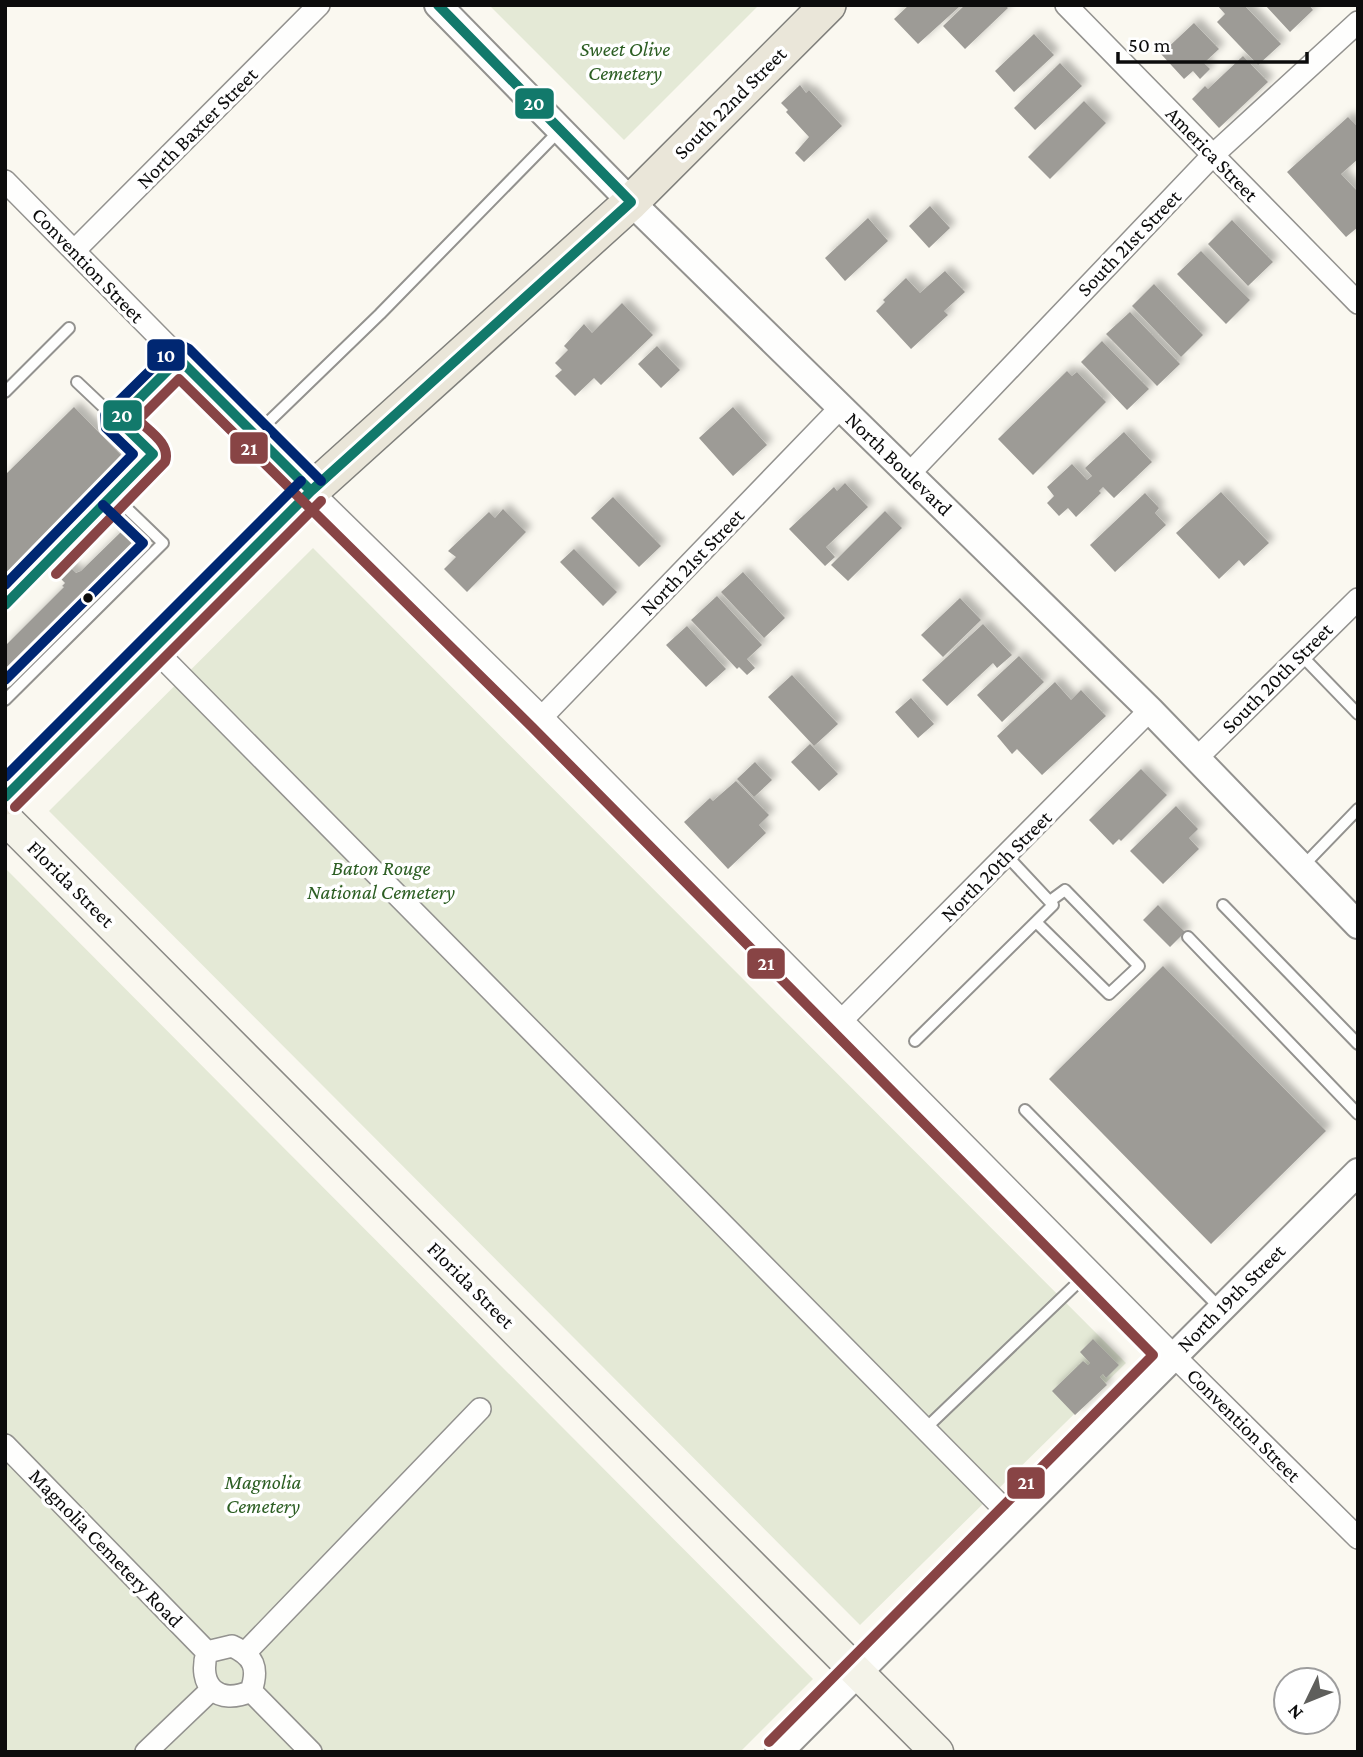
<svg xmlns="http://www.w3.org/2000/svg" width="1363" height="1757" viewBox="0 0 1363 1757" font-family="'Crimson Pro',serif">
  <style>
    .cemetery { fill: #e4e9d6 }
    .building { fill: #9d9b96; filter: url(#shadow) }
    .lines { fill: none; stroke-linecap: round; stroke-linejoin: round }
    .service-casing { stroke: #93928f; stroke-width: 14 }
    .minor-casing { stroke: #93928f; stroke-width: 24 }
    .tertiary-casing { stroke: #93928f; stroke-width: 30 }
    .secondary-casing { stroke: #8a8985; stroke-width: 35 }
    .primary-casing { stroke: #80807c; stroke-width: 38 }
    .service { stroke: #fefefd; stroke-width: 10 }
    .minor { stroke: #fefefd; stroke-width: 21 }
    .tertiary { stroke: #fefefd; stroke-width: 26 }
    .secondary { stroke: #f4f3e9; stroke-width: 32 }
    .primary { stroke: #eae6d9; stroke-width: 35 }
    .bus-1-casing { stroke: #fff; stroke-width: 16 }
    .bus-2-casing { stroke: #fff; stroke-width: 16 }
    .bus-3-casing { stroke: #fff; stroke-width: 16 }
    .bus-1 { stroke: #12796b; stroke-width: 10 }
    .bus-2 { stroke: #884445; stroke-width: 10 }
    .bus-3 { stroke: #002772; stroke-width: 10 }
    .bus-dot { fill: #0c0c0c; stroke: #fff; stroke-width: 2.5 }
    .labels { text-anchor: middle; stroke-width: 7; stroke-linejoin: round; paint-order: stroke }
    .park-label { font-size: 21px; font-style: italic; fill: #2c5e23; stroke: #fff }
    .street-label { font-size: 21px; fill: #0c0c0c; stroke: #fff }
    .line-badge { stroke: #fff; stroke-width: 2.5 }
    .badge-label { font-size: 19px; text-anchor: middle; font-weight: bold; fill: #fff }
  </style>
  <defs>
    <filter id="shadow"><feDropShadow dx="6" dy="-6" stdDeviation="3.5" flood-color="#0004"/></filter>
  </defs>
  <rect width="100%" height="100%" fill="#faf8f0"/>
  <!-- cemetery -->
  <path class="cemetery" d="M489,5H759L624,140Z
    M313,548L1126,1363L860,1625L49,811Z
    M5,868L813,1679L740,1752H5Z"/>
  <!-- building -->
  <path class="building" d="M909,5H958L959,7L918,44L894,19Z
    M965,5H1005L1008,8L965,49L943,26Z
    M1217,5H1244L1281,44L1258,65L1217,22L1225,14Z
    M1265,5H1309L1313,10L1290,32Z
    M1194,23L1219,49L1204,63L1210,69L1200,79L1193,71L1184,79L1161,54Z
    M1034,34L1054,55L1014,92L995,71Z
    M1243,56L1268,82L1219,128L1192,99L1205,86L1208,89Z
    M1060,63L1082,86L1035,130L1014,108Z
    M800,85L806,93L809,90L842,126L804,162L795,153L809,137L786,112L788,110L781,103Z
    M1084,101L1106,123L1050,179L1028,157Z
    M1348,117L1358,127V159L1341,174L1358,192V227L1346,237L1287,172Z
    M930,206L950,228L929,248L909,226Z
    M868,218L888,241L845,281L825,258Z
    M1232,220L1273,262L1248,286L1208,244Z
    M1201,251L1250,300L1226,324L1177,274Z
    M945,271L965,292L944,311L948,315L911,349L876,311L885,302L883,300L906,278L920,293Z
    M1154,284L1203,335L1181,357L1132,306Z
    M622,303L653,335L601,385L594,378L575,396L555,376L562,370L555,363L568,350L564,346L584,324L592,333Z
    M1130,312L1180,364L1157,386L1106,334Z
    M1102,341L1149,389L1127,410L1081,362Z
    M657,346L680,370L661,388L638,364Z
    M1067,371L1072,376L1077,372L1106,402L1033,475L998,439Z
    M74,407L123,457L42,539L76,573L81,571L124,529L140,545L98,587L105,594L89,611L82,604L9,676L7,674L5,676V646L64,587L62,586L65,583L31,549L5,575V475Z
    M733,407L767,445L733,476L699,438Z
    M1124,432L1152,462L1114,498L1103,487L1099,491L1101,493L1076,517L1068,508L1059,516L1047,503L1054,496L1047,487L1072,464L1087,480L1092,476L1085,468Z
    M845,483L868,507L826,547L835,557L825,566L789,529L834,487L837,491Z
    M1221,492L1269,543L1244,566L1239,560L1219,579L1176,533Z
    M1145,493L1159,508L1155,513L1166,525L1115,572L1090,545Z
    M613,497L661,546L639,567L591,518Z
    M503,509L526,532L467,592L444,569L456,557L448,551L489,512L495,518Z
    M885,511L902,528L848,581L831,565Z
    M574,549L617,592L603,606L560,562Z
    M743,572L785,618L764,638L721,592Z
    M717,596L762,645L747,659L755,668L747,675L739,667L737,669L691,620Z
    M960,598L981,620L943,657L921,635Z
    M983,624L1012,655L997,668L993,663L947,706L922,680Z
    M687,626L726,669L706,687L666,645Z
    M1019,656L1044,682L1002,722L977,695Z
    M792,675L838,724L814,746L768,697Z
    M1055,682L1071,700L1081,690L1106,716L1042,775L1017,749L1012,754L997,736Z
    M911,698L934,724L918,738L895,712Z
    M810,744L838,774L819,791L791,762Z
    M755,762L772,780L754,797L737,779Z
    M1141,769L1167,795L1121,841L1119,839L1113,845L1089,820Z
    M736,781L769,815L759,825L766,833L728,869L684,822L710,798L713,801Z
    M1176,806L1198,829L1189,838L1199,849L1163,884L1130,851Z
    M1158,905L1185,932L1170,947L1143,920Z
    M1163,966L1326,1131L1211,1244L1049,1079Z
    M1093,1339L1119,1365L1106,1378L1103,1374L1100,1377L1107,1385L1075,1415L1052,1391L1083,1361L1088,1365L1090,1363L1080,1352Z"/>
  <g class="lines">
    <defs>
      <path id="service" d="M5,392L69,328
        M118,420L179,359
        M255,435L380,314L560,130
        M56,553L153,454L77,382
        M5,605L46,564
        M1301,655L1358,714
        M5,700L163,543L113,495
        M1302,867L1358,809
        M1223,905L1358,1044
        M1036,922L1109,994L1139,966L1065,890L1050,901
        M1188,937L1358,1114
        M915,1041L1053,905L1007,856
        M1025,1110L1221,1309
        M925,1429L1090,1271"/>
      <path id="minor" d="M1066,5L1358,303
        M5,181L311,491L542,717L1173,1355L1358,1538
        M75,250L319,5
        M910,473L1213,155L1358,22
        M153,648L1013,1518
        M542,717L841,407
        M1197,758L1358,599
        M841,1021L1150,710
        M5,1445L207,1652
        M232,1646C254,1656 259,1668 251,1691C218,1706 197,1686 207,1652Z
        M246,1652L480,1409
        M251,1691L311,1752
        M146,1752L212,1689"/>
      <path id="tertiary" d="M438,5L631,202L1150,710L1358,925
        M779,1752L1358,1172"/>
      <path id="secondary" d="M5,818L937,1752"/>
      <path id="primary" d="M5,797L311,491L631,202L828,5"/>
    </defs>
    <!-- service casing -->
    <use href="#service" class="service-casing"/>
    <!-- minor casing -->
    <use href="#minor" class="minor-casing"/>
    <!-- tertiary casing -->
    <use href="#tertiary" class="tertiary-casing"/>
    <!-- secondary casing -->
    <use href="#secondary" class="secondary-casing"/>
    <!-- primary casing -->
    <use href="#primary" class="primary-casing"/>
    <!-- service -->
    <use href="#service" class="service"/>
    <!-- minor -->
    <use href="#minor" class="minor"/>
    <!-- tertiary -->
    <use href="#tertiary" class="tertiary"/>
    <!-- secondary -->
    <use href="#secondary" class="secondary"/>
    <!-- primary -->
    <use href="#primary" class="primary"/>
    <defs>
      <path id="bus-1" d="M438,5L631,202
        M5,605L153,454L118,420L179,359L311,491
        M5,797L311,491L631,202"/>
      <path id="bus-2" d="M56,574L165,462C171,444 149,431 138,420L179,379L532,727L1153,1355L769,1742
        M15,807L321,501"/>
      <path id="bus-3" d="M5,585L133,454L106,428L105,415L175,346H183L189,349L321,481
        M5,680L143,543L103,505
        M5,777L301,481"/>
    </defs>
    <!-- bus-1 casing -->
    <use href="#bus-1" class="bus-1-casing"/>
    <!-- bus-2 casing -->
    <use href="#bus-2" class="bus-2-casing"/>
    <!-- bus-3 casing -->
    <use href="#bus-3" class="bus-3-casing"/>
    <!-- bus-1 -->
    <use href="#bus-1" class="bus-1"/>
    <!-- bus-2 -->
    <use href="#bus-2" class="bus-2"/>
    <!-- bus-3 -->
    <use href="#bus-3" class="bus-3"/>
  </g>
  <!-- markers -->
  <circle class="bus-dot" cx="88" cy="598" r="6"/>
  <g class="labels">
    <!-- park labels -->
    <g class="park-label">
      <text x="625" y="56">Sweet Olive<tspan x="625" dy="24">Cemetery</tspan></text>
      <text x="381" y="875">Baton Rouge<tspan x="381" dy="24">National Cemetery</tspan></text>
      <text x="263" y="1489">Magnolia<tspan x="263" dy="24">Cemetery</tspan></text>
    </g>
    <!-- street labels -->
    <g class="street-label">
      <text transform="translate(730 103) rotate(-45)" y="7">South 22nd Street</text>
      <text transform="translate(197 128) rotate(-45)" y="7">North Baxter Street</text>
      <text transform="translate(1212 154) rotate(46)" y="7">America Street</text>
      <text transform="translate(1129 243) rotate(-46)" y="7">South 21st Street</text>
      <text transform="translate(88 265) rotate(46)" y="7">Convention Street</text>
      <text transform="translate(899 464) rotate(44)" y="7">North Boulevard</text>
      <text transform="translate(692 562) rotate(-46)" y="7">North 21st Street</text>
      <text transform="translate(1277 678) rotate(-45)" y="7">South 20th Street</text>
      <text transform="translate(996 866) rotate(-45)" y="7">North 20th Street</text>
      <text transform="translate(71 884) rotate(45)" y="7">Florida Street</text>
      <text transform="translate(471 1285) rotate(45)" y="7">Florida Street</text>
      <text transform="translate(1231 1298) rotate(-45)" y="7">North 19th Street</text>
      <text transform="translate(1244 1425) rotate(45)" y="7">Convention Street</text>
      <text transform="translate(106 1548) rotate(46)" y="7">Magnolia Cemetery Road</text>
    </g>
  </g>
  <g class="line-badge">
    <rect x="514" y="87" width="41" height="33" rx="7" fill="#12796b"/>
    <rect x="146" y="338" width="40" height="34" rx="7" fill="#002772"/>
    <rect x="102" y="399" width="41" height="33" rx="7" fill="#12796b"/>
    <rect x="229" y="431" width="40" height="34" rx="7" fill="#884445"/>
    <rect x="746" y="947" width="40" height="33" rx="7" fill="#884445"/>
    <rect x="1006" y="1466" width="40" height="34" rx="7" fill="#884445"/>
  </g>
  <g class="badge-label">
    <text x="534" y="110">20</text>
    <text x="166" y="362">10</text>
    <text x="122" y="422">20</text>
    <text x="249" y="455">21</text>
    <text x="766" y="970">21</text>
    <text x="1026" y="1489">21</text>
  </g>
  <!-- border -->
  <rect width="1363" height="1757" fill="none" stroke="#0c0c0c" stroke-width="14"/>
  <!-- north arrow -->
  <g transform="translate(1307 1701) rotate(227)"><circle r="33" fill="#ffffff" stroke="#9e9e9e" stroke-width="2"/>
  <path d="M0-5L12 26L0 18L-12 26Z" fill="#5f5f5c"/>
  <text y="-10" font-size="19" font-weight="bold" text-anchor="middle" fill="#0c0c0c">N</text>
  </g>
  <!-- scale -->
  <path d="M1118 52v10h189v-10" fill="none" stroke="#0c0c0c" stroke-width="3.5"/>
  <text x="1128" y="52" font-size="21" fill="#0c0c0c" stroke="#ffffff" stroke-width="5" paint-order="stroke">50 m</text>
</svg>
